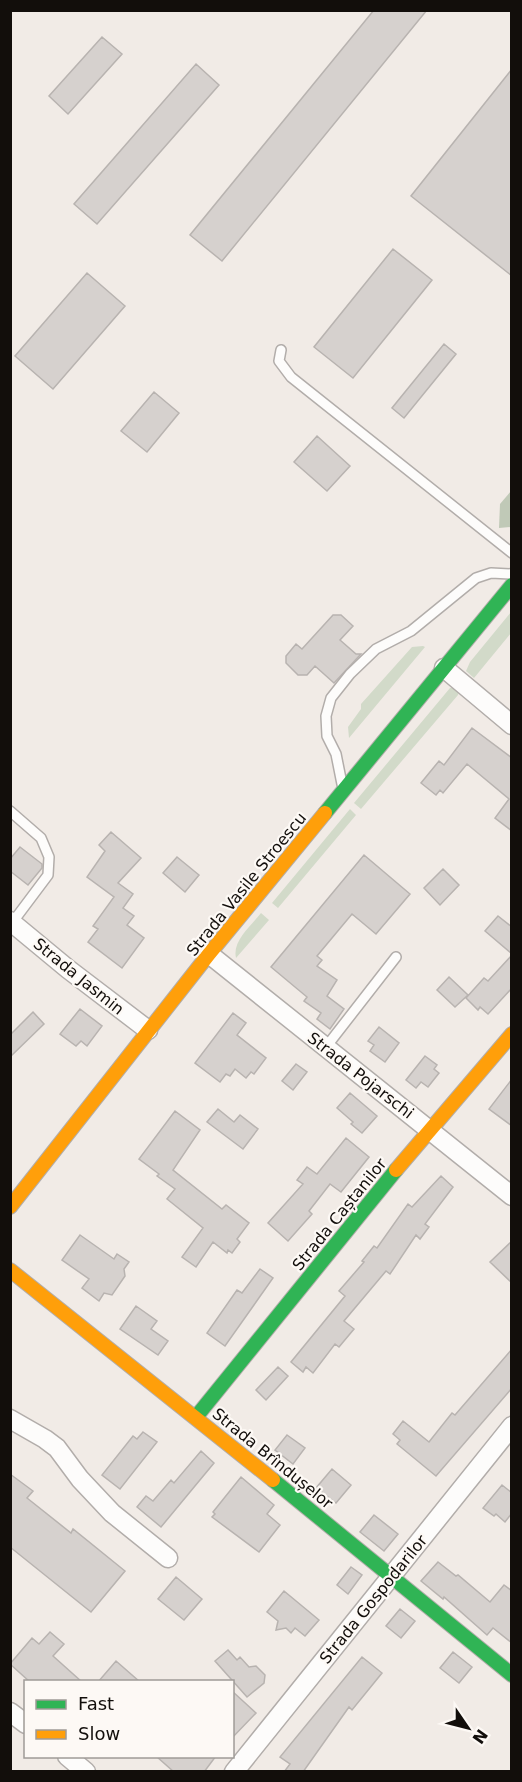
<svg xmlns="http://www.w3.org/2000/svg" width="522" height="1782" viewBox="0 0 522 1782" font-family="'DejaVu Sans',sans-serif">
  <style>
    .green { fill: #d2dac9 }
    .forest { fill: #c0c9b7 }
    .building { fill: #d6d1ce; stroke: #b8b3b0; stroke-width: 1.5 }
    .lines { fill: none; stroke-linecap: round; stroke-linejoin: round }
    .lane-casing { stroke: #b2adaa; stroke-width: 12 }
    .street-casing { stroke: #b2adaa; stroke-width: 21 }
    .fast-casing { stroke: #b2adaa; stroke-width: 16 }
    .slow-casing { stroke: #b2adaa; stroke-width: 16 }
    .lane { stroke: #fdfcfb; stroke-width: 9 }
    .street { stroke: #fdfcfb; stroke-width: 18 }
    .fast { stroke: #30b455; stroke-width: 14 }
    .slow { stroke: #ff9f0a; stroke-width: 14 }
    .labels { text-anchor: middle; stroke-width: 4.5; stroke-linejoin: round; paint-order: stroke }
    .street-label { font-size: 16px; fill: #120e0b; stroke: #fdf9f5 }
  </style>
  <rect width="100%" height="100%" fill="#f1ebe6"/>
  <!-- green -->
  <path class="green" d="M511,612V633L474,678L466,671L470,662Z
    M423,646L425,647L349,738L348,727L361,709V704L412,647Z
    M455,687L459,690L458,695L361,809L354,803L450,688Z
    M350,809L356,815L278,908L272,903Z
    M261,913L269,920L236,958C232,941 251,926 261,913Z"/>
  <!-- forest -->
  <path class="forest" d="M511,491V527L499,528L500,504Z"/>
  <!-- building -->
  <path class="building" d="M374,10H427L222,261L190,235Z
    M102,37L122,54L68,114L49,96Z
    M196,64L219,85L97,224L74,204Z
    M512,69V276L411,196Z
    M393,249L432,280L353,378L314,347Z
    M87,273L125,306L53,389L15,356Z
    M444,344L456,354L404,418L392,408Z
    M154,392L179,413L147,452L121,431Z
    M317,436L350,466L327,491L294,462Z
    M333,615H341L353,626L340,640L356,654H361L334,683L315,666L307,675H298L286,663V656L296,644L302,649Z
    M472,728L512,758V831L495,818L509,799L467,764L443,793L440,790L436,795L421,783L439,761L444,765Z
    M111,832L141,858L118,883L133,894L123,908L134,916L127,925L144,938L122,968L88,942L98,929L93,926L114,897L87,877L105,851L99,845Z
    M20,847L42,864V868L28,885L10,871V859Z
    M364,855L410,894L376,934L352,914L317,956L322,960L317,966L337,980L327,996L344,1009L330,1029L317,1019L321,1013L304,1001L307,997L271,967Z
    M177,857L199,875L185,892L163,873Z
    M443,869L459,885L440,905L424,888Z
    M498,916L512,927V954L485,931Z
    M512,955V988L488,1014L480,1007L478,1010L466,998L484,978L488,981Z
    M449,977L468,995L455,1007L437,990Z
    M80,1009L102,1026L87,1046L81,1041L76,1046L60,1034Z
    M33,1012L44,1024L10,1057V1035Z
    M233,1013L246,1023L237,1035L266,1058L254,1074L251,1072L246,1078L235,1069L230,1076L226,1074L220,1082L195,1063Z
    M379,1027L399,1043L385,1062L370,1051L374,1045L368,1041Z
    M425,1056L437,1065L434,1069L439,1073L428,1087L421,1082L416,1088L406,1080Z
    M296,1064L307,1072L293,1090L282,1081Z
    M512,1079V1126L489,1109Z
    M350,1093L377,1116L362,1133L351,1124L353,1122L337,1108Z
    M218,1109L234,1122L240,1115L258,1129L243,1149L207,1122Z
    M175,1111L200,1130L173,1170L222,1209L226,1205L249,1223L237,1239L240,1242L232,1253L228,1250L227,1253L213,1242L196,1267L182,1257L203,1228L167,1199L175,1189L157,1176L159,1174L139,1159Z
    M346,1138L369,1157L341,1192L330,1184L309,1211L312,1214L288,1241L268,1223L303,1184L297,1180L307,1167L317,1174Z
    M441,1176L453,1187L425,1224L429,1227L420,1239L416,1235L390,1274L386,1271L344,1321L354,1329L339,1347L335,1344L313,1373L306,1367L303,1372L291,1362L345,1296L339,1291L364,1262L362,1261L374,1246L377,1248L408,1204L412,1207Z
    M80,1235L114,1259L117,1254L129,1262L124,1269L125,1276L112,1295L104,1293L99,1301L82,1288L89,1279L62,1260Z
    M512,1241V1283L490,1262Z
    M260,1269L273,1278L225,1346L207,1333L237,1290L242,1293Z
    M136,1306L157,1321L151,1329L168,1341L158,1355L120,1329Z
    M512,1349V1388L436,1476L397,1444L400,1440L393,1434L403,1421L429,1442L452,1413L455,1415Z
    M278,1367L288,1376L266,1400L256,1390Z
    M143,1432L157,1442L120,1489L102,1475L133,1436L137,1439Z
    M287,1435L305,1448L293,1464L275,1450Z
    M201,1451L214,1463L161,1527L137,1507L146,1496L153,1501L171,1480L174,1483Z
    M332,1469L351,1485L336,1503L316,1488Z
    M10,1474L33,1491L27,1498L71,1533L73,1529L125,1571L91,1612L10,1547Z
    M241,1477L274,1505L267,1514L280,1525L259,1552L212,1517L215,1514L213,1512Z
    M502,1485L512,1493V1513L505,1522L496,1514L494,1516L483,1508Z
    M374,1515L398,1534L384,1551L360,1532Z
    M438,1562L456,1576L458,1575L490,1602L504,1585L512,1591V1643L493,1628L487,1635L444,1597L443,1599L421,1581Z
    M351,1567L362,1575L348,1594L337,1585Z
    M176,1577L202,1599L184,1620L158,1599Z
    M284,1591L319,1620L305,1636L295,1628L291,1633L286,1628L276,1630L278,1621L267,1612Z
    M400,1609L415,1621L401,1638L386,1626Z
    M50,1632L64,1644L53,1656L82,1682H30L10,1664L32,1638L39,1644Z
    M228,1650L237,1660L240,1657L249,1667L256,1666L265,1675L264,1683L247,1697L215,1661Z
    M453,1652L472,1667L459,1683L440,1668Z
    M362,1657L382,1673L352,1710L349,1707L303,1772H284L290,1764L280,1757Z
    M116,1661L140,1682H98Z
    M232,1691L256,1713L232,1738Z
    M156,1756H216L204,1772H174Z"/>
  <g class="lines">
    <defs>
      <path id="lane" d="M281,350L279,361L291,377L512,553
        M342,784L336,754L327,736L326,716L331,698L350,674L376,649L411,631L476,578L491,573L512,574
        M10,811L41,838L49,857L48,875L12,923
        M326,1047L396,957"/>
      <path id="street" d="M444,668L512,725
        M10,921L68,969L148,1030
        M209,954L512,1196
        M10,1419L45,1439L57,1448L80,1479L112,1513L168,1558
        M10,1712L26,1724
        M67,1756L86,1772
        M234,1772L512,1426"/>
      <path id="fast" d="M325,813L512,585
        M196,1417L396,1170
        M273,1480L512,1675"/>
      <path id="slow" d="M396,1170L512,1034
        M10,1207L209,954L325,813
        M10,1270L273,1480"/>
    </defs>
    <!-- lane casing -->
    <use href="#lane" class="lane-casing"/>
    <!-- street casing -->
    <use href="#street" class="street-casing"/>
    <!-- fast casing -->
    <use href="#fast" class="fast-casing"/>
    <!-- slow casing -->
    <use href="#slow" class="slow-casing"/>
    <!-- lane -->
    <use href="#lane" class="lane"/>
    <!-- street -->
    <use href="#street" class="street"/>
    <!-- fast -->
    <use href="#fast" class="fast"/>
    <!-- slow -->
    <use href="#slow" class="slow"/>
  </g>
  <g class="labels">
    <!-- street labels -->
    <g class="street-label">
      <text transform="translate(246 884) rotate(-51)" y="6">Strada Vasile Stroescu</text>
      <text transform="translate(79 976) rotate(39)" y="6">Strada Jasmin</text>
      <text transform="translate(361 1075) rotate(38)" y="6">Strada Pojarschi</text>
      <text transform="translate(339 1214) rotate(-51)" y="6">Strada Caștanilor</text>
      <text transform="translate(273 1458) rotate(39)" y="6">Strada Brîndușelor</text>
      <text transform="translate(373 1599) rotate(-51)" y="6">Strada Gospodarilor</text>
    </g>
  </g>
  <!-- border -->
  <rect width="522" height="1782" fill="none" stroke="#120e0b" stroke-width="24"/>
  <!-- legend -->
  <rect x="24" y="1680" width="210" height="78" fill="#fdf9f5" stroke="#9f9b97" stroke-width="1.5"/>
  <rect x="36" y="1700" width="30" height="9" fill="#30b455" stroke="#9f9b97" stroke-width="1.5"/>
  <text x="78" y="1710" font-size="18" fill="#120e0b">Fast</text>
  <rect x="36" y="1730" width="30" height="9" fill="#ff9f0a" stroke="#9f9b97" stroke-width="1.5"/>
  <text x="78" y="1740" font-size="18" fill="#120e0b">Slow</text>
  <!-- north arrow -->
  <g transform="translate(468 1728) rotate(125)" stroke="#fdf9f5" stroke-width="4.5" paint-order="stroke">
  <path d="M0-4.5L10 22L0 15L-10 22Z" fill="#120e0b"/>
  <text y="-9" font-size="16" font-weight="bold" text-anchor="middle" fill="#120e0b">N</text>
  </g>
</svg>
